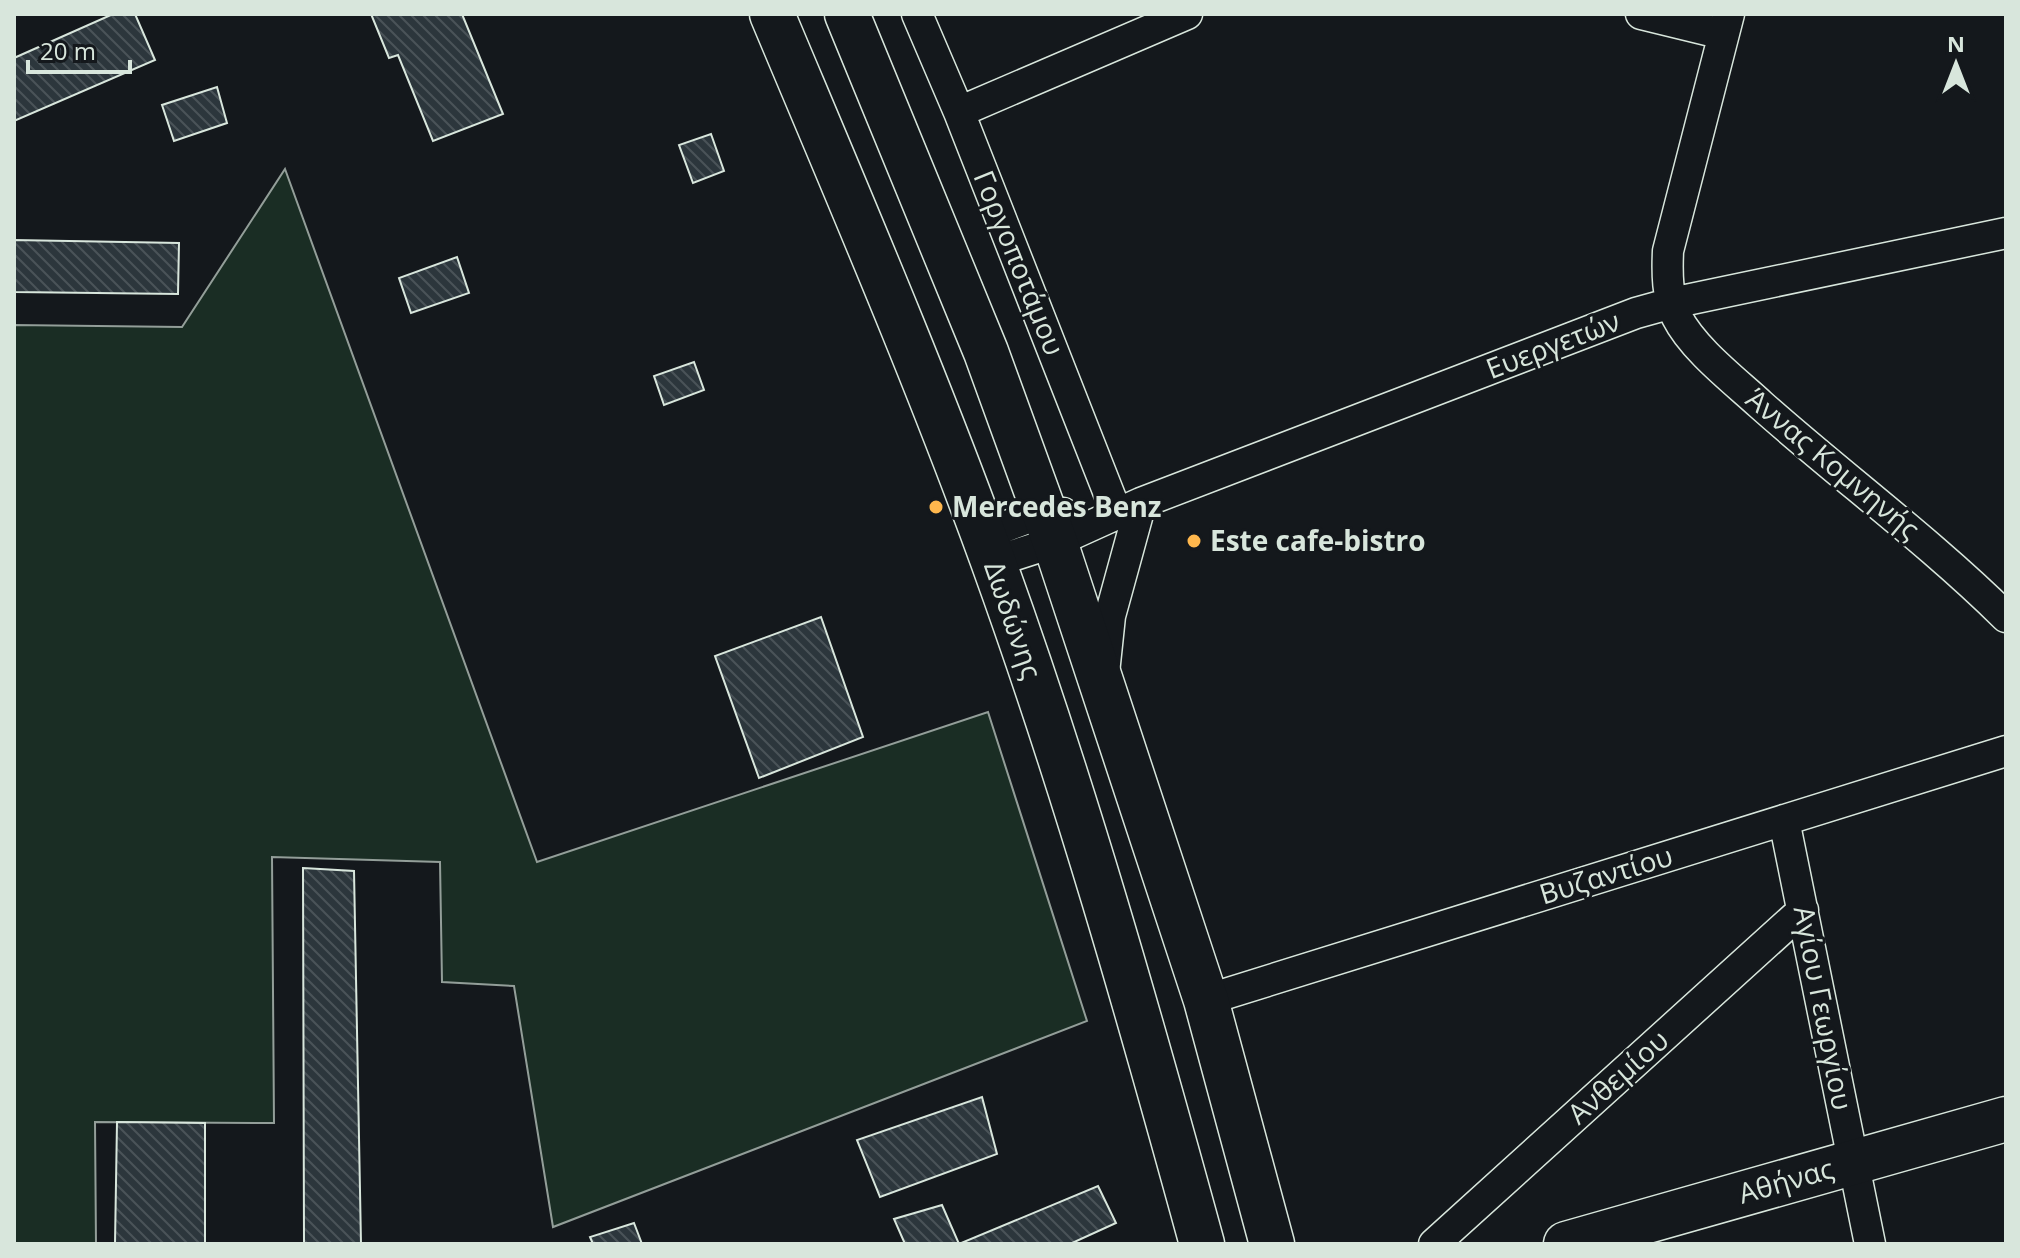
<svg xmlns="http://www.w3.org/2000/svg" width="2020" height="1258" viewBox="0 0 2020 1258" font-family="'Open Sans',sans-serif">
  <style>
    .grass { fill: #1a2d24; stroke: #939e99; stroke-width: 2 }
    .building { fill: url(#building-back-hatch); stroke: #d8e6dc; stroke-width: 2 }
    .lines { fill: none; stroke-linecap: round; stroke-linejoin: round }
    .street-casing { stroke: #d8e6dc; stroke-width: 33 }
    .secondary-casing { stroke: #d8e6dc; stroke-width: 47 }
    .primary-casing { stroke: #d8e6dc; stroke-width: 47 }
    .street { stroke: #14181c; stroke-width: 30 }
    .secondary { stroke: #14181c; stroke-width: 44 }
    .primary { stroke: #14181c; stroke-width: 44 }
    .poi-dot { fill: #ffb74d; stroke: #14181c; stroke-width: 3 }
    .labels { text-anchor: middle; stroke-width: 6; stroke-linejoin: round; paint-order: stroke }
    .street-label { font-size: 28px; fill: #d8e6dc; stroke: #14181c }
    .poi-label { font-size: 28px; font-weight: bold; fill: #d8e6dc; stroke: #14181c; text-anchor: start }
  </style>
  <defs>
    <pattern id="building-back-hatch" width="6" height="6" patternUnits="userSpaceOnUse" patternTransform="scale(2)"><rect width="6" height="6" fill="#2c363c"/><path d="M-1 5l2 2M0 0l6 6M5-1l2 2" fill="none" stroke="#4a5358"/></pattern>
  </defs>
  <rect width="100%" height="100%" fill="#14181c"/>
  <!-- grass -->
  <path class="grass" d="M285,169L537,862L988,712L1087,1021L553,1227L514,986L442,982L440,862L272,857L274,1123L95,1122L96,1244H14V325L182,327Z"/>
  <!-- building -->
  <path class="building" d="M113,14H135L155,60L14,121V58Z
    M371,14H462L503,114L433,141L398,55L389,58Z
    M217,87L227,123L174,141L162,105Z
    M711,134L724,171L693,183L679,145Z
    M14,240L179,243L178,294L14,292Z
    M457,257L469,293L411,313L399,278Z
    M694,362L704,390L664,405L654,376Z
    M821,617L863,737L759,778L715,656Z
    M303,868L354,871L361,1244H304Z
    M982,1097L997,1154L880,1197L857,1140Z
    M117,1122L205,1123V1244H115Z
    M1098,1186L1116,1223L1070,1244H905L894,1219L942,1205L959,1244Z
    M634,1223L642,1244H593L590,1237Z"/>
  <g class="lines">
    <defs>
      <path id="street" d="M917,14L959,112L1117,514
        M1641,14L1723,34
        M1729,14L1668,251C1667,273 1667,297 1677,317C1693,349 1735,381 1761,405C1842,477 1929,541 2006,617
        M959,112L1187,14
        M983,535L1044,512L1063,513
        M993,562L1055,542L1141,503L1636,313L1672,303L2006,233
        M1104,673L1110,616L1141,503
        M1784,820L1870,1244
        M1206,1000L2006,751
        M1434,1244L1803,910"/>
      <path id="secondary" d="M1566,1244L2006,1119"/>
      <path id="primary" d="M772,14C848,195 926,376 993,561C1074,785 1139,1014 1202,1244
        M847,14L986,352L1055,542L1206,1000L1272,1244"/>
    </defs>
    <!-- street casing -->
    <use href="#street" class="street-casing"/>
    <!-- secondary casing -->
    <use href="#secondary" class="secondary-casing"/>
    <!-- primary casing -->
    <use href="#primary" class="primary-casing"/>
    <!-- street -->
    <use href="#street" class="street"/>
    <!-- secondary -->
    <use href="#secondary" class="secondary"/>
    <!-- primary -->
    <use href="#primary" class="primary"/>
  </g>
  <!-- markers -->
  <g class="poi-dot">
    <circle cx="936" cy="507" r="8"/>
    <circle cx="1194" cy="541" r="8"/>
  </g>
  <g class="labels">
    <!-- street labels -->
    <g class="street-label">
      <text transform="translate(1019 263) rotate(68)" y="10">Γοργοποτάμου</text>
      <text transform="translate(1553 345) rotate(-21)" y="10">Ευεργετών</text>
      <text transform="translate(1833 464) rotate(40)" y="10">Άννας Κομνηνής</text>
      <text transform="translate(1013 620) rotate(71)" y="10">Δωδώνης</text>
      <text transform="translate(1606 875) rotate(-17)" y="10">Βυζαντίου</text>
      <text transform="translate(1823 1008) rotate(79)" y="10">Αγίου Γεωργίου</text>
      <text transform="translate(1618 1077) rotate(-42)" y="10">Ανθεμίου</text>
      <text transform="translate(1786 1181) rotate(-16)" y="10">Αθήνας</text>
    </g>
    <!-- poi labels -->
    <g class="poi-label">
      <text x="952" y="517">Mercedes Benz</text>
      <text x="1210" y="551">Este cafe-bistro</text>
    </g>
  </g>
  <!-- border -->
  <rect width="2020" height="1258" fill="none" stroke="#d8e6dc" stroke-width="32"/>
  <!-- north arrow -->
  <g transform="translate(1956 64)" stroke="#14181c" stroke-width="6" paint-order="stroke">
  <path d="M0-6L14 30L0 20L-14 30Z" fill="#d8e6dc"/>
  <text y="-12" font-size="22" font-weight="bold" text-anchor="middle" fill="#d8e6dc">N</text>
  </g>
  <!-- scale -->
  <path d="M28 60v12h102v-12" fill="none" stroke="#d8e6dc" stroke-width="4"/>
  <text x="40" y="60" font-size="24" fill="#d8e6dc" stroke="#14181c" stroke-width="6" paint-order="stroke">20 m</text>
</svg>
